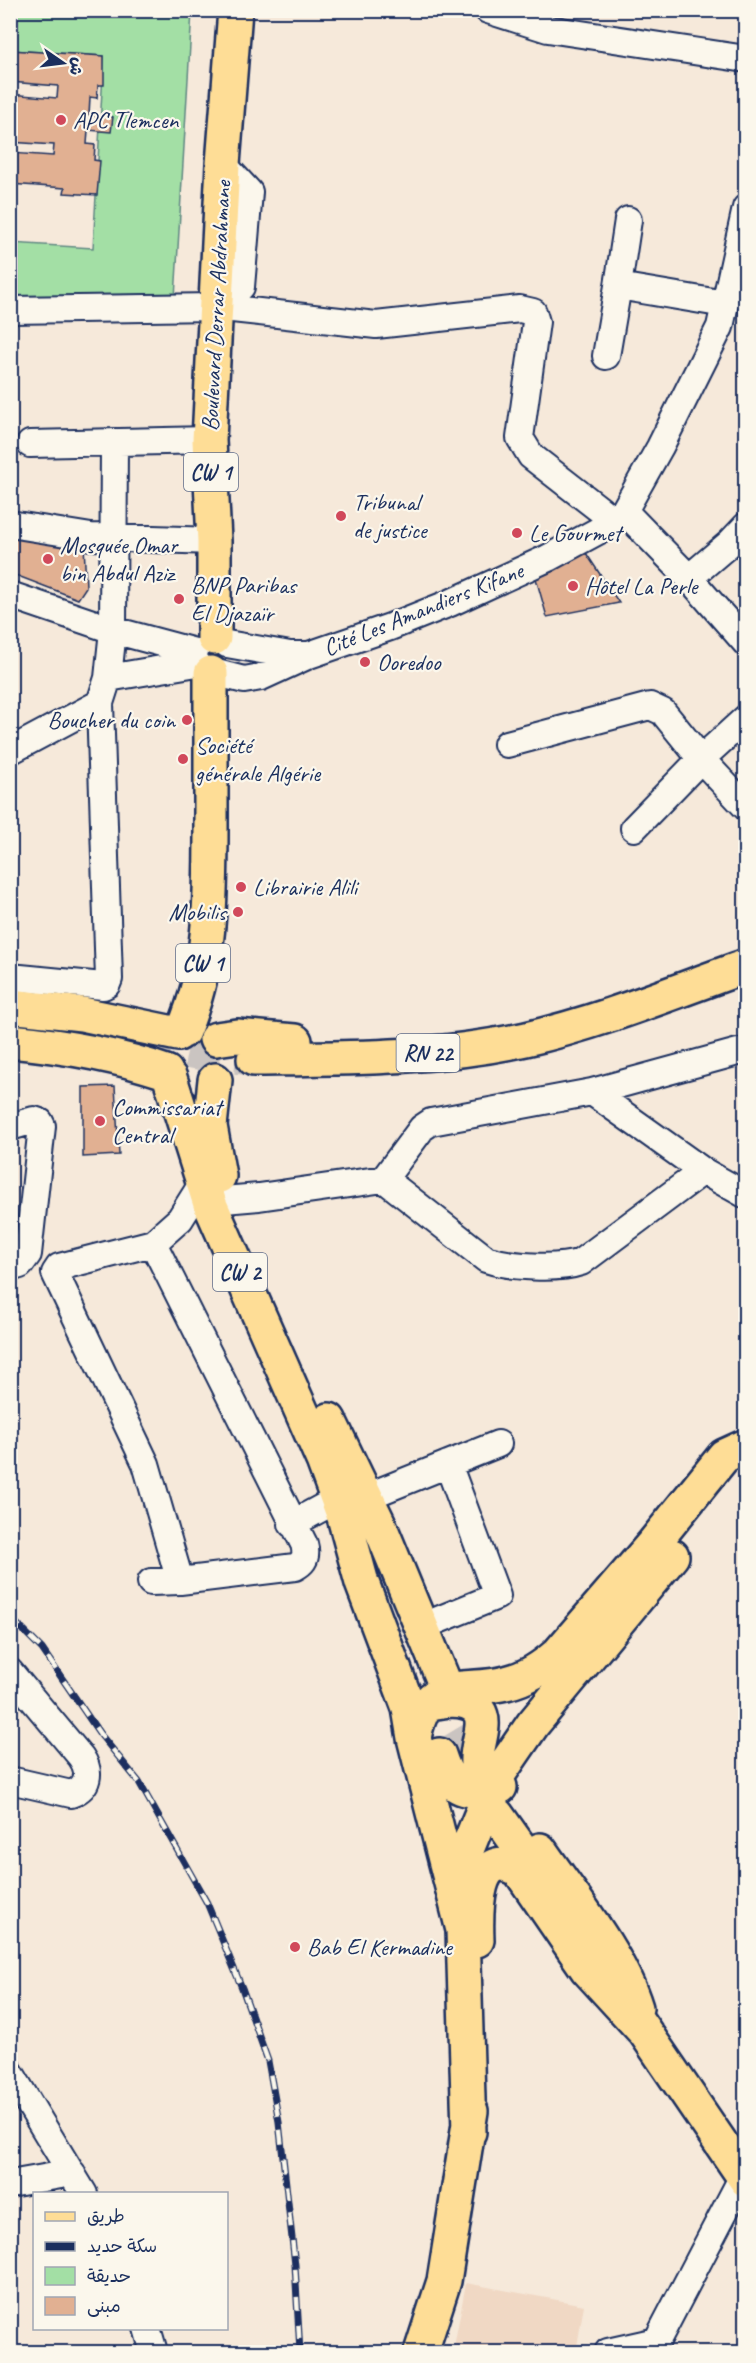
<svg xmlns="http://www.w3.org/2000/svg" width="756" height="2363" viewBox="0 0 756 2363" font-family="Caveat,'Playpen Sans Arabic',sans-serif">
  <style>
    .built { fill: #f0d8c4 }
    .green { fill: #a3dfa5; stroke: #5f8782; stroke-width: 1.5 }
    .building { fill: #e1b092; stroke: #1b2f5e; stroke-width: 1.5 }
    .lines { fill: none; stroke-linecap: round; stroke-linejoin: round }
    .major-tunnel { stroke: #cac4c1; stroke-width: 33; stroke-dasharray: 33 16; stroke-linecap: butt }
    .minor-casing { stroke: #1b2f5e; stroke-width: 30 }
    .major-casing { stroke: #1b2f5e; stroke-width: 38 }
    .minor { stroke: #fbf7ec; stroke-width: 26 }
    .major { stroke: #fedd96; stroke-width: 33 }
    .rail-casing { stroke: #1b2f5e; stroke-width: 7 }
    .rail { stroke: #fbf7ec; stroke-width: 4.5; stroke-dasharray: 14; stroke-linecap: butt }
    .poi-dot { fill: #d1495b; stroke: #fbf7ec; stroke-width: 2 }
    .labels { text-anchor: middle; stroke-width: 4.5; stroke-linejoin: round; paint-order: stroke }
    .shield { fill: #fbf7ec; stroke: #5e6b89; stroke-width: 1.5 }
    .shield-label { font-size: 22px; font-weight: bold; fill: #1b2f5e }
    .poi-label { font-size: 24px; fill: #1b2f5e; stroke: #fbf7ec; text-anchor: start }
    .street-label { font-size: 24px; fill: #1b2f5e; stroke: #fbf7ec }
  </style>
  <rect width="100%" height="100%" fill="#f6e9da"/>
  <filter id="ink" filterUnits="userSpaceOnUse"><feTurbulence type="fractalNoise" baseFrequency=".0167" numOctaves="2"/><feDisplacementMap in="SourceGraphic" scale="12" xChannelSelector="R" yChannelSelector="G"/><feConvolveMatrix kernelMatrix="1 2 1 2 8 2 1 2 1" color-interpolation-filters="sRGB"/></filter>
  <g filter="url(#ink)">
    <!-- built -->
    <path class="built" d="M466,2283L584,2305L576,2352H453Z"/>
    <!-- green -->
    <path class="green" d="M11,11H192L175,298L11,301L10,243L93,248L104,56L11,50Z"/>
    <!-- building -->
    <path class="building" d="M10,50L104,56V85H98L97,98L90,97L89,115L113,117L111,132L88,130L87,144L95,145L94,160L100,161L97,195L64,193L65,188L10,184V153L53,156L54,145L10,142V94L57,98L58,86L10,82Z
      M10,532L56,545L84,544L86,587L78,599L10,573Z
      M584,550L619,603L547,617L533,568Z
      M115,1086L119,1155L83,1157V1087Z"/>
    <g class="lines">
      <!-- major-tunnel -->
      <path class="major-tunnel" d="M139,1042L203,1054L254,1059
        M424,1691L483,1789"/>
      <defs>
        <path id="minor" d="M488,10L548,29L746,59
          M618,286L628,220
          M214,307L241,287L249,192L223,164
          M10,310L214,307L376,325L520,309L533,312L536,322L520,438L531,456L612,519
          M606,356L618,286L725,304
          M30,444L209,440
          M624,511L689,578L746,643
          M10,524L91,537L214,541
          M689,578L730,543L746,526
          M10,595L113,630L195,652
          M227,644L290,655H306
          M217,673L244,680L261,677L309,655L390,627L450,603L548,558L598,531L624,511L660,447L720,327L746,208
          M108,678L197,663
          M507,744L650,706L663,712L701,759L746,807
          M10,751L100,703
          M634,828L701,759L746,718
          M10,977L103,986L107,984L109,979L100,703L108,678L113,630L114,442
          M592,1092L703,1171L746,1195
          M10,1127L34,1120L40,1122L42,1126L28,1254L20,1265L10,1268
          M384,1179L422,1128L431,1122L592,1092L738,1052H746
          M210,1204L224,1200L259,1197L384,1179L486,1259C510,1267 557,1270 581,1262L703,1171
          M366,1497L498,1444
          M292,1524L338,1499
          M180,1581L146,1464L55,1273L59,1267L153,1243L180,1219L202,1184
          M151,1582L180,1581L295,1567C305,1562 307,1555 304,1544L153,1243
          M421,1627L497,1596L448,1464
          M10,1672L81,1757C91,1772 89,1787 71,1794L10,1780
          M10,2072L84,2194
          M10,2184L72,2173
          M147,2328L154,2352
          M608,2352L657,2341
          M651,2352L743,2176"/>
        <path id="major" d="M214,638V541L209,440L223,164L235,10
          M10,1006L82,1014L178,1034
          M183,1031C212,965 211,891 211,820C211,771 211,722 211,673
          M216,1039L237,1036L295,1041
          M10,1041C64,1046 116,1055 166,1072
          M254,1059C345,1058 436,1059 526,1039C601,1022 673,992 746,966
          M170,1078L210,1204L323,1460L344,1517L362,1583L409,1708L414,1738
          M215,1080L210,1126L219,1176
          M329,1420L379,1524L447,1689
          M437,1702C455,1698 484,1699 482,1726C481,1739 476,1750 477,1763
          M439,1755C446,1777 454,1792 480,1790L496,1778L500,1787
          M497,1815L543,1880
          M540,1850C573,1898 619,1953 636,2008
          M456,1894L466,1852L496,1778L533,1724L672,1556
          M477,1940C476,1914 474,1844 519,1870L587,1969L643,2030
          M632,2013L746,2180
          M469,2132L463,1930L414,1738C426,1674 461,1694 506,1683C527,1678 542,1668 558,1654L653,1544L724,1456L746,1446
          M421,2352L444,2281L471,2111"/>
      </defs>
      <!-- minor casing -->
      <use href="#minor" class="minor-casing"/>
      <!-- major casing -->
      <use href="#major" class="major-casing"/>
      <!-- minor -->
      <use href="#minor" class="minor"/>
      <!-- major -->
      <use href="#major" class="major"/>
      <defs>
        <path id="rail" d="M10,1617L42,1649L100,1734L139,1782L207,1903L242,1988L268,2061L279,2122L295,2265L300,2352"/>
      </defs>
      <!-- rail casing -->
      <use href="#rail" class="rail-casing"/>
      <!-- rail -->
      <use href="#rail" class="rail"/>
    </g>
  </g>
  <!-- markers -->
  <g class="poi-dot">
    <circle cx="61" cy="120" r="6"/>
    <circle cx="341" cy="516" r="6"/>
    <circle cx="517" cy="533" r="6"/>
    <circle cx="48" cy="559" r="6"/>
    <circle cx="573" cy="586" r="6"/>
    <circle cx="179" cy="599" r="6"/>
    <circle cx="365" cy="662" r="6"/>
    <circle cx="187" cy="720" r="6"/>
    <circle cx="183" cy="759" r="6"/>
    <circle cx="241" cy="887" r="6"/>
    <circle cx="238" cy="912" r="6"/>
    <circle cx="100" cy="1121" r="6"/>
    <circle cx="295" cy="1947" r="6"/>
  </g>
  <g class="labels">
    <!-- shield labels -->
    <g class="shield">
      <rect x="184" y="453" width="54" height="38" rx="4.5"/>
      <rect x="176" y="944" width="54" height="38" rx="4.5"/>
      <rect x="396.5" y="1034" width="63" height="38" rx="4.5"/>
      <rect x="213" y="1253" width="54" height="38" rx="4.5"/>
    </g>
    <g class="shield-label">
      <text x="211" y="480">CW 1</text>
      <text x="203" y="971">CW 1</text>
      <text x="428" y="1061">RN 22</text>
      <text x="240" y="1280">CW 2</text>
    </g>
    <!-- poi labels -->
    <g class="poi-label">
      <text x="73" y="128">APC Tlemcen</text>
      <text x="353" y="510">Tribunal<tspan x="353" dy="28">de justice</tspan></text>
      <text x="529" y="541">Le Gourmet</text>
      <text x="60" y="553">Mosquée Omar<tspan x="60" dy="28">bin Abdul Aziz</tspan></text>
      <text x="191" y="593">BNP Paribas<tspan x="191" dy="28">El Djazaïr</tspan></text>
      <text x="585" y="594">Hôtel La Perle</text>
      <text x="377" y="670">Ooredoo</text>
      <text x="175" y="728" text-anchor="end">Boucher du coin</text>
      <text x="195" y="753">Société<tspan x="195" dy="28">générale Algérie</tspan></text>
      <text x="253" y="895">Librairie Alili</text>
      <text x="226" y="920" text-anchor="end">Mobilis</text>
      <text x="112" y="1115">Commissariat<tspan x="112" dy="28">Central</tspan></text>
      <text x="307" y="1955">Bab El Kermadine</text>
    </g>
    <!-- street labels -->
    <g class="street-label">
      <text transform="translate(216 306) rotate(-87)" y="8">Boulevard Derrar Abdrahmane</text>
      <text transform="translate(423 609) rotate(-22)" y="8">Cité Les Amandiers Kifane</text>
    </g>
  </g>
  <!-- margin -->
  <rect width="756" height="2363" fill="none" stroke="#fbf7ec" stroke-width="36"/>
  <rect x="18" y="18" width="720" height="2327" fill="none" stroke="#1b2f5e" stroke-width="2" filter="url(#ink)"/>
  <!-- legend -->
  <rect x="33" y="2192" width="195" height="138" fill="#fbf7ec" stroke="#a1a7b3" stroke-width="1.5"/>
  <rect x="45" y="2212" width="30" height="9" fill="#fedd96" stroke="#a1a7b3" stroke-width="1.5"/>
  <text x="87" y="2222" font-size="18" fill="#1b2f5e">طريق</text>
  <rect x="45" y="2242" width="30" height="9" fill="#1b2f5e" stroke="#a1a7b3" stroke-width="1.5"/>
  <text x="87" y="2252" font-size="18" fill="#1b2f5e">سكة حديد</text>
  <rect x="45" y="2267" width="30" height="18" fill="#a3dfa5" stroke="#a1a7b3" stroke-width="1.5"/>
  <text x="87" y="2282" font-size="18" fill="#1b2f5e">حديقة</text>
  <rect x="45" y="2297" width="30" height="18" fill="#e1b092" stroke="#a1a7b3" stroke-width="1.5"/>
  <text x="87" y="2312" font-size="18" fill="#1b2f5e">مبنى</text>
  <!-- north arrow -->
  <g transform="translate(63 63) rotate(104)" stroke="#fbf7ec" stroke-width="4.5" paint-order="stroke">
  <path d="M0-4.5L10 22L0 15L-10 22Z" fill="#1b2f5e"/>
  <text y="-9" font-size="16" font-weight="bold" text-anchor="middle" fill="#1b2f5e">ش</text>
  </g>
</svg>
